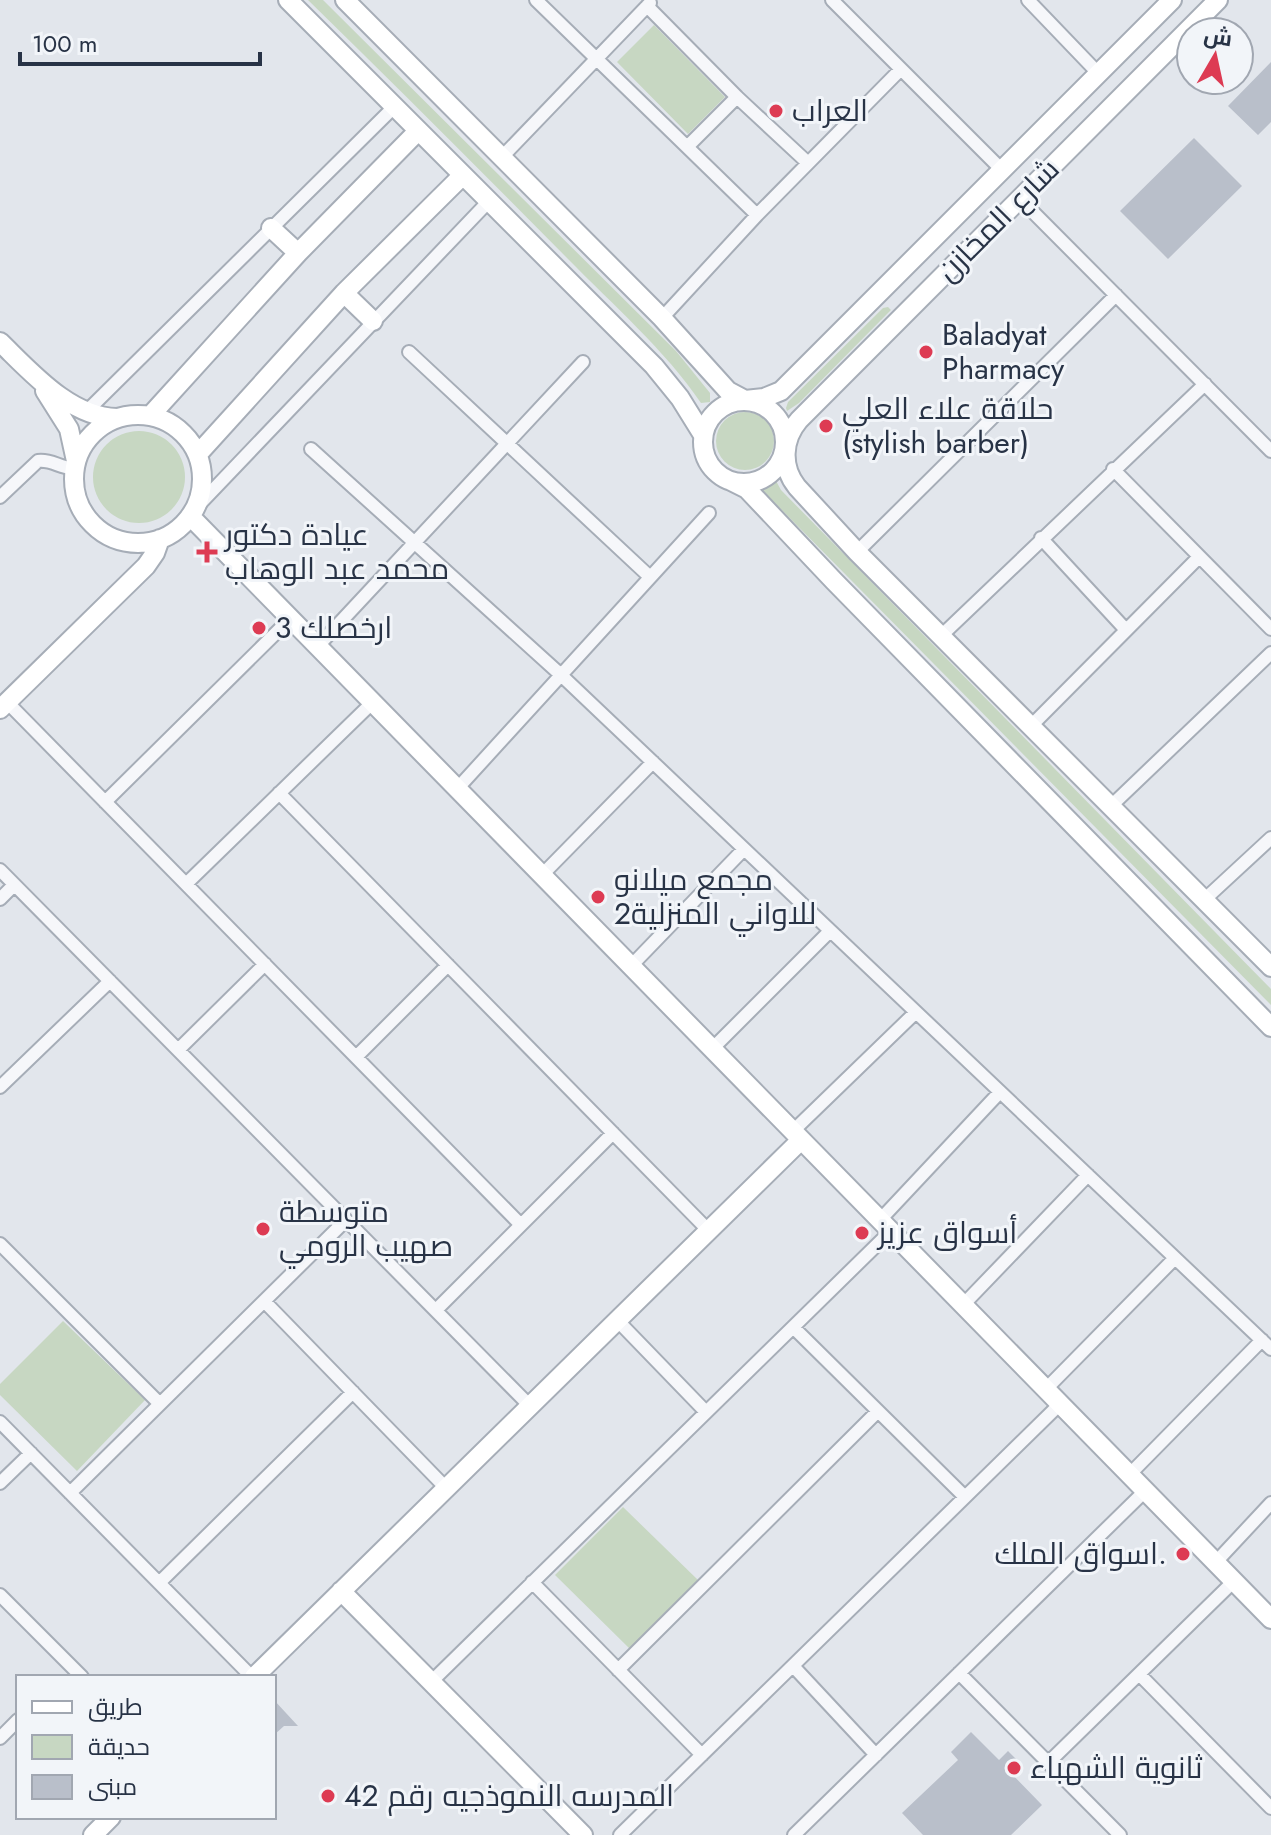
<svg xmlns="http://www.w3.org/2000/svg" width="1271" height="1835" viewBox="0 0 1271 1835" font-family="Jost,Cairo,sans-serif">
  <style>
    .green { fill: #c7d7c2 }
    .building { fill: #b9bfca }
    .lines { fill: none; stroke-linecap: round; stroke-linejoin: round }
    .street-casing { stroke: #a6adb7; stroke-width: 16 }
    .secondary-casing { stroke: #a6adb7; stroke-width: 22 }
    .street { stroke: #f6f7fa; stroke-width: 12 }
    .secondary { stroke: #fff; stroke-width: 18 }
    .poi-dot { fill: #dd3b53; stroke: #f2f5f9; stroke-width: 3 }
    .labels { text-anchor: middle; stroke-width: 6; stroke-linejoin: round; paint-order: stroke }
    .poi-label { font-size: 30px; fill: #283346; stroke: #f2f5f9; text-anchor: start }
    .street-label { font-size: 30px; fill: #283346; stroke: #f2f5f9 }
  </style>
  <rect width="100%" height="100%" fill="#e2e6ec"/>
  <!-- green -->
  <path class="green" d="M308,0H323L676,351L710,393V402L701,403C665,350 613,305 568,259C482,172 396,86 308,0Z
    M654,25L725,97L688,134L617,62Z
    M888,307L891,310L887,314L799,403L787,411L786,408L788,402L883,308Z
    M716 441a29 29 0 1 1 58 0a29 29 0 1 1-58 0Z
    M93 477a46 46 0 1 1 92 0a46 46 0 1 1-92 0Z
    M775,479L781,490L1271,989V1005L762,490L761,488Z
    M63,1321L145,1400L77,1471L0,1395V1384Z
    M623,1507L698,1580L630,1649L555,1575Z"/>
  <!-- building -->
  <path class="building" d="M1271,62V122L1258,135L1228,106Z
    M1194,138L1242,186L1168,259L1120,211Z
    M274,1700L298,1726H284L274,1735Z
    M971,1732L999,1760L1008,1751L1018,1761L1008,1770L1042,1805L1011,1835H923L902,1813L958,1760L951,1752Z"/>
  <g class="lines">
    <defs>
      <path id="street" d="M536,0L757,215
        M832,0L1002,170
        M1028,0L1098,73
        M647,6L737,97L808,163
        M688,146L737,97
        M503,156L650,3
        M1020,199L1271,451
        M662,318L757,215L901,69
        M409,352L650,577
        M86,412L394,107
        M311,449L561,675L1271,1349
        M1113,469L1271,629
        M0,497L38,461C52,459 61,469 74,468
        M194,510L489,201
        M1041,538L1126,630
        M857,552L1116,295
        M941,636L1205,384
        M318,646L583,362
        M7,702L521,1225
        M1031,726L1199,557
        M457,789L709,513
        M279,793L709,1231
        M105,802L290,619
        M1111,806L1271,653
        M0,870L530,1406
        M542,875L653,762
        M186,884L373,702
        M0,899L14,885
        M1204,900L1271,838
        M631,966L744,849
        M712,1049L830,931
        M178,1050L265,964
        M356,1057L448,965
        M0,1087L110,981
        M793,1131L916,1012
        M880,1220L1000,1092
        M0,1244L160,1404
        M264,1301L446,1488
        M963,1305L1088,1175
        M436,1310L613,1133
        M617,1320L706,1412
        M793,1327L965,1497
        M1046,1389L1175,1258
        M0,1422L252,1677
        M1130,1474L1262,1340
        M0,1483L31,1453
        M70,1493L346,1220
        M1216,1562L1271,1503
        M532,1582L702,1755
        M159,1583L353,1392
        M0,1595L82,1677
        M793,1666L876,1755
        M618,1670L878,1411
        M959,1673L1120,1835
        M1139,1674L1271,1808
        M431,1682L891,1231
        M0,1738L18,1720
        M1049,1762L1234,1581
        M620,1835L1060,1404
        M794,1835L1145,1491"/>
      <path id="secondary" d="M288,0L654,366L680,398L703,435
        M345,0L662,318L728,391L745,400L764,398L781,391L1172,0
        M1218,0L799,420C782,440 781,467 797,487L857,552L1271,967
        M271,228L298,253
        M344,293L373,321
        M0,342C32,373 70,417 117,418
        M45,391L69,429L76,461
        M703 442a41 41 0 1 1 82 0a41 41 0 1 1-82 0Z
        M74 479a64 64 0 1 1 128 0a64 64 0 1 1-128 0Z
        M150,416L298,253L418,131
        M198,454L344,293L463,175
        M731,481L747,489L834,581L1271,1027
        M190,516L1271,1619
        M0,709L146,566L155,553L160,539
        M341,1591L583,1835
        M254,1677L801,1140
        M93,1835L111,1817"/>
    </defs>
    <!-- street casing -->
    <use href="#street" class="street-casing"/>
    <!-- secondary casing -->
    <use href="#secondary" class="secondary-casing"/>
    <!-- street -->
    <use href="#street" class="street"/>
    <!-- secondary -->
    <use href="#secondary" class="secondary"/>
  </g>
  <!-- markers -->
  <g class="poi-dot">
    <circle cx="776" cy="111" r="8"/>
    <circle cx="926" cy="352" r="8"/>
    <circle cx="826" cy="426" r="8"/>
    <path d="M203 540h8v8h8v8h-8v8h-8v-8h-8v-8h8z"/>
    <circle cx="259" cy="628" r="8"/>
    <circle cx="598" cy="897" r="8"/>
    <circle cx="263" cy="1229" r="8"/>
    <circle cx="862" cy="1233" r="8"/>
    <circle cx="1183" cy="1554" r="8"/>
    <circle cx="1014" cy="1768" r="8"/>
    <circle cx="328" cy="1796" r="8"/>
  </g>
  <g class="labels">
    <!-- poi labels -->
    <g class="poi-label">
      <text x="792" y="121">العراب</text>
      <text x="942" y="345">Baladyat<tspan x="942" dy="34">Pharmacy</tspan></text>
      <text x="842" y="419">حلاقة علاء العلي<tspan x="842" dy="34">(stylish barber)</tspan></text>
      <text x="225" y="545">عيادة دكتور<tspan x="225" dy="34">محمد عبد الوهاب</tspan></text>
      <text x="275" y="638">ارخصلك 3</text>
      <text x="614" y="890">مجمع ميلانو<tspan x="614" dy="34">للاواني المنزلية2</tspan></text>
      <text x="279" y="1222">متوسطة<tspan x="279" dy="34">صهيب الرومي</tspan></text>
      <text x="878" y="1243">أسواق عزيز</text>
      <text x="1167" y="1564" text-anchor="end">اسواق الملك.</text>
      <text x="1030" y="1778">ثانوية الشهباء</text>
      <text x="344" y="1806">المدرسه النموذجيه رقم 42</text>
    </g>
    <!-- street labels -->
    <g class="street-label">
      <text transform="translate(998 220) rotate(-45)" y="10">شارع المخازن</text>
    </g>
  </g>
  <!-- legend -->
  <rect x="16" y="1675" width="260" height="144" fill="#f2f5f9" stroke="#a1a7b1" stroke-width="2"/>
  <rect x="32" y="1701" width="40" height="12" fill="#ffffff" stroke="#a1a7b1" stroke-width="2"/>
  <text x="88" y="1715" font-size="24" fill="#283346">طريق</text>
  <rect x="32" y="1735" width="40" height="24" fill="#c7d7c2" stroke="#a1a7b1" stroke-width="2"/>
  <text x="88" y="1755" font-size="24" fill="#283346">حديقة</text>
  <rect x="32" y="1775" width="40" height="24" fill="#b9bfca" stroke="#a1a7b1" stroke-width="2"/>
  <text x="88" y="1795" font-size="24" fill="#283346">مبنى</text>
  <!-- north arrow -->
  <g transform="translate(1215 56) rotate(9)"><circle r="38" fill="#f2f5f9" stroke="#a1a7b1" stroke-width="2"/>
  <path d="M0-6L14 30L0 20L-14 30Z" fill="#dd3b53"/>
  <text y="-12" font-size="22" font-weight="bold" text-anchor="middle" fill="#283346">ش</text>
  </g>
  <!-- scale -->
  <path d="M20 52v12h240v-12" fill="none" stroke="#283346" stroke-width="4"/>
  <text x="32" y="52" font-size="24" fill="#283346" stroke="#f2f5f9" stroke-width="6" paint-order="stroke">100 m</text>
</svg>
